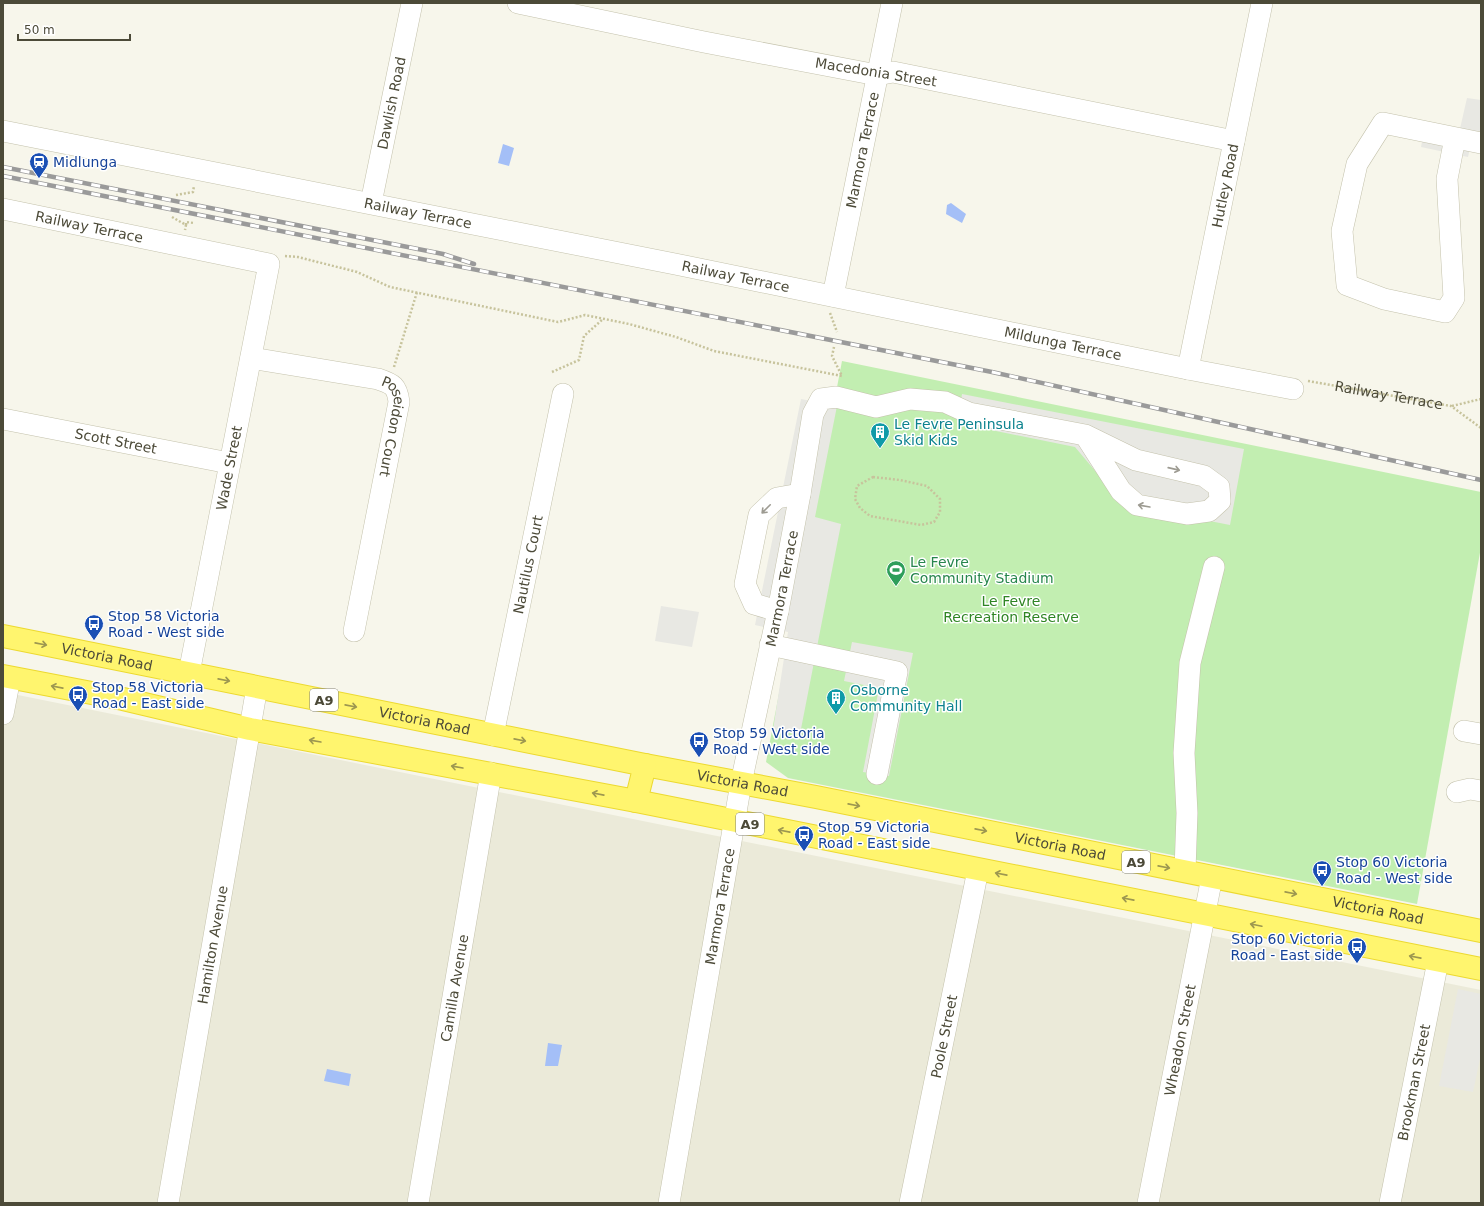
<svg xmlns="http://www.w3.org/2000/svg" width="1484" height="1206" viewBox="0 0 1484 1206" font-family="'DejaVu Sans',sans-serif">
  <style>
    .residential { fill: #ebead9 }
    .green { fill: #c2eeb1 }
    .parking { fill: #e8e8e3 }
    .water { fill: #a4bff7 }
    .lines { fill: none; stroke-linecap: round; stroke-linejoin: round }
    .minor-casing { stroke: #c4c2ac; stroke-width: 22 }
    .highway-casing { stroke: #ecd930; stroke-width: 24 }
    .path { stroke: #c7c39c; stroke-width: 2.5; stroke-dasharray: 2 2; stroke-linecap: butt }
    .minor { stroke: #fff; stroke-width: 21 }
    .highway { stroke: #fff56e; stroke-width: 22 }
    .rail-casing { stroke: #9a9a9a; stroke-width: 4.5 }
    .rail { stroke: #fff; stroke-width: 3; stroke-dasharray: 9; stroke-linecap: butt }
    .oneway { stroke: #9d9b92 }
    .oneway2 { stroke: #9d9750 }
    .labels { text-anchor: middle; stroke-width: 3; stroke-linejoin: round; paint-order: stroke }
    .shield { fill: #fff; stroke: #828074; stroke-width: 1 }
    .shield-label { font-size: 13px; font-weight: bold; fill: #4c4a38 }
    .street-label { font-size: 14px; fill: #4c4a38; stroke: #fff }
    .transit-label { font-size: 14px; fill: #164399; stroke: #fff; text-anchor: start }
    .culture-label { font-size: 14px; fill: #0d838f; stroke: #fff; text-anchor: start }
    .leisure-label { font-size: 14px; fill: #27864d; stroke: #fff; text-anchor: start }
    .park-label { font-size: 14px; fill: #2f8524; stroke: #fff }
  </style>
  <rect width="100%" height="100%" fill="#f7f6eb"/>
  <!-- residential -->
  <path class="residential" d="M3,692L1481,990V1203H3Z"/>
  <!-- green -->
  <path class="green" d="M842,361L1481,492V547L1417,904L788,778L766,762Z"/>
  <!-- parking -->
  <path class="parking" d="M1467,98L1481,100V151L1470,148L1468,157L1421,147L1425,125L1459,133Z
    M962,394L1244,449L1230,525L1123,504L1075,447L957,423Z
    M801,399L837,406L815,517L841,524L800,734L773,730L788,632L755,625Z
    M661,606L699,612L692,647L655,641Z
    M852,642L913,653L889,776L863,772L879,688L844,681Z
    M1458,989L1481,994V1054L1473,1092L1439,1086Z"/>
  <!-- water -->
  <path class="water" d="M503,144L514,148L509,166L498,163Z
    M951,203L966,214L962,223L946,214L947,205Z
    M548,1043L562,1045L558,1066H545Z
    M327,1069L351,1074L349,1086L324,1081Z"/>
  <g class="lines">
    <defs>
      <g id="minor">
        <path d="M518,3L704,42L877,75L893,72L1234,141"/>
        <path id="s2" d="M3,131L675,264L1188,369L1293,389"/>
        <path d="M1455,138L1447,179L1454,298L1445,312L1384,299L1347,285L1342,231L1357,164L1383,123L1481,143"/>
        <path id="s3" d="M371,203L412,3"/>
        <path id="s4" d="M3,209L269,264L189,673"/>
        <path id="s5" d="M833,296L892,3"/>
        <path id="s6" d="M251,358L378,379C393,384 397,386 399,402L354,631"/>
        <path id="s7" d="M1188,369L1262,3"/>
        <path id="s8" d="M3,419L229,463"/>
        <path d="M778,611L754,604L745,584L759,515L777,498L800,494"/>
        <path d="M770,645L897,672L877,774"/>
        <path d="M3,714L10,678"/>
        <path d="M1464,731L1481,734"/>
        <path id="s9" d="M493,735L563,394"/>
        <path d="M1457,792L1470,789L1481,791"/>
        <path d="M1185,871L1187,813L1184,753L1190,663L1214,567"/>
        <path id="s10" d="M168,1203L257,687"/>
        <path id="s11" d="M418,1203L491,773"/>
        <path id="s12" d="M669,1203L741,783L778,611L800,494L813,414L821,399L836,397L876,407L910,399L945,402L969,413L1085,435L1136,460L1204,476L1219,487L1220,501L1209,511L1187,514L1137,505L1121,491L1085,435"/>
        <path id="s13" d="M910,1203L978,870"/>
        <path id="s14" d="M1148,1203L1212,877"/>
        <path id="s15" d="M1390,1203L1438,961"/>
      </g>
      <g id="highway">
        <path id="s16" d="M3,636L645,765L816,797L1481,931"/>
        <path d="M3,676L123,699L250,729L636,801L1481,969"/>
        <path d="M636,801L645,765"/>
      </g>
    </defs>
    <!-- minor casing -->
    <use href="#minor" class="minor-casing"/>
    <!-- highway casing -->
    <use href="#highway" class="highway-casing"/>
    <!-- path -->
    <g class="path">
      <path d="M176,195L193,192L194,186"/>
      <path d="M172,217L186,225L185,230"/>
      <path d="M186,225V222L194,223"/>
      <path d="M285,256L298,257L357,272L390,287L558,322L585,315L629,324L676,337L714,351L842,376L832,356L834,347"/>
      <path d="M830,313L837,332"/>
      <path d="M394,367L417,292"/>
      <path d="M552,372L579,360L584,336L603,319"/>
      <path id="s1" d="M1308,381L1451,406L1481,428"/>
      <path d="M1452,406L1481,399"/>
      <path d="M873,477L900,480L927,486L940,499V512L934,522L921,525L870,516L860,508L855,499L857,486Z"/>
    </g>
    <!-- minor -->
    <use href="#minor" class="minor"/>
    <!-- highway -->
    <use href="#highway" class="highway"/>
    <defs>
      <path id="rail" d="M3,167L443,254L474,264
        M3,176L992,372L1481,480"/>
    </defs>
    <!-- rail casing -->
    <use href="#rail" class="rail-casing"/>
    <!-- rail -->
    <use href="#rail" class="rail"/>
  </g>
  <!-- one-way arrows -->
  <defs><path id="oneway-shaft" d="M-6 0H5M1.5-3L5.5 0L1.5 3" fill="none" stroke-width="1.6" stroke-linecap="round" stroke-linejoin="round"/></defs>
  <g class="oneway">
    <use href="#oneway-shaft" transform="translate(1174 469) rotate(13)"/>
    <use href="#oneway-shaft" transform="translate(1144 506) rotate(-170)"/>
    <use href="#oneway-shaft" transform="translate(766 509) rotate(135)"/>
  </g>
  <g class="oneway2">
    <use href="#oneway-shaft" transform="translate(41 644) rotate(11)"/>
    <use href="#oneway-shaft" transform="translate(224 680) rotate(11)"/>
    <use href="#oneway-shaft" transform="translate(57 687) rotate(-169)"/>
    <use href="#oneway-shaft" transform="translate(351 706) rotate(11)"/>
    <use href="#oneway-shaft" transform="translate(520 740) rotate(11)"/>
    <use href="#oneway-shaft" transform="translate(315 741) rotate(-170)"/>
    <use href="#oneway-shaft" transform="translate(457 767) rotate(-170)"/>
    <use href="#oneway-shaft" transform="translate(598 794) rotate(-169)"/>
    <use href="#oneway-shaft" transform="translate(854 805) rotate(11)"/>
    <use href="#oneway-shaft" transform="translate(981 830) rotate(11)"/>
    <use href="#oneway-shaft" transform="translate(784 831) rotate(-169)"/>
    <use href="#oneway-shaft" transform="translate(1164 867) rotate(11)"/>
    <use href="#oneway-shaft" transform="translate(1001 874) rotate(-169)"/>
    <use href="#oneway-shaft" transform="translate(1291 893) rotate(11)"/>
    <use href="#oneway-shaft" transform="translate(1128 899) rotate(-169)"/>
    <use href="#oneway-shaft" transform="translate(1256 925) rotate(-168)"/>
    <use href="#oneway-shaft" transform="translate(1415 957) rotate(-169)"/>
  </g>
  <!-- icons -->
  <defs>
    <symbol id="station-pin" viewBox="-11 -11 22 30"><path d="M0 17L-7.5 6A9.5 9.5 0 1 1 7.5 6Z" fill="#1a4fb4" stroke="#fff"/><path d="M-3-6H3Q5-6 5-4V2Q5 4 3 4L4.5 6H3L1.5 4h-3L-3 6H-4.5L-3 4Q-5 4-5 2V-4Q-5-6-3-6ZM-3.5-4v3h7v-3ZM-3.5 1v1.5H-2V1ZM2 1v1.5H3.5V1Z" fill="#fff"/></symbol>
    <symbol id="building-pin" viewBox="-11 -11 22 30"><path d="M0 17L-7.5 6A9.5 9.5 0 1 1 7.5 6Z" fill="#0f9aa8" stroke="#fff"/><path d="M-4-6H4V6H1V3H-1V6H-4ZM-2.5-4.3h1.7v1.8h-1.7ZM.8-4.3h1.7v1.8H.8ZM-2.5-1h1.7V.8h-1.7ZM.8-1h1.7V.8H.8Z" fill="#fff"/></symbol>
    <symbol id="stadium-pin" viewBox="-11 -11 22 30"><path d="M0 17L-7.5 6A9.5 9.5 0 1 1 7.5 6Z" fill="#2e9e5b" stroke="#fff"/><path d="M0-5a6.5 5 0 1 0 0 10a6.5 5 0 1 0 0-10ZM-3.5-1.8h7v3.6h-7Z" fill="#fff"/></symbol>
    <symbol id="bus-pin" viewBox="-11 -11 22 30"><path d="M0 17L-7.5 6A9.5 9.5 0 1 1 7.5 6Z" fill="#1a4fb4" stroke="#fff"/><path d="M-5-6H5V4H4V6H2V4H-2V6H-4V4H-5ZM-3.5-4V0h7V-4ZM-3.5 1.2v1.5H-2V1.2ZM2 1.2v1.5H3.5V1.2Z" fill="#fff"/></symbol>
  </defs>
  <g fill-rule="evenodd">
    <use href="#station-pin" x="28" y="151" width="22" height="30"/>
    <use href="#building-pin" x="869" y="421" width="22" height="30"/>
    <use href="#stadium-pin" x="885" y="559" width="22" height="30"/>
    <use href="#bus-pin" x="83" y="613" width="22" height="30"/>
    <use href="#bus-pin" x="67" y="684" width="22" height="30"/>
    <use href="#building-pin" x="825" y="687" width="22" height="30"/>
    <use href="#bus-pin" x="688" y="730" width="22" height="30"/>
    <use href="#bus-pin" x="793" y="824" width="22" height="30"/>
    <use href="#bus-pin" x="1311" y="859" width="22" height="30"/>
    <use href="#bus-pin" x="1346" y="936" width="22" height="30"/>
  </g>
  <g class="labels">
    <!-- shield labels -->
    <g class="shield">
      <rect x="310" y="689" width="28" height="22" rx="3"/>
      <rect x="736" y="813" width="28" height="22" rx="3"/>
      <rect x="1122" y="851" width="28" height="22" rx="3"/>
    </g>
    <g class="shield-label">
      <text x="324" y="705">A9</text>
      <text x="750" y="829">A9</text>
      <text x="1136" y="867">A9</text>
    </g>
    <!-- street labels -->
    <g class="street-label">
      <text transform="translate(876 72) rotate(9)" y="5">Macedonia Street</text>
      <text dy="5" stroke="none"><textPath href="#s3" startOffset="102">Dawlish Road</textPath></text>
      <text dy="5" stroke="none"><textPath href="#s5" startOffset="149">Marmora Terrace</textPath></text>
      <text dy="5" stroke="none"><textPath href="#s7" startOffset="187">Hutley Road</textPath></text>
      <text dy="5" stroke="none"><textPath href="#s2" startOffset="423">Railway Terrace</textPath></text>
      <text dy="5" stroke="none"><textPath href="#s4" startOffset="88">Railway Terrace</textPath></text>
      <text dy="5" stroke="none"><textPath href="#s2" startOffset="747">Railway Terrace</textPath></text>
      <text dy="5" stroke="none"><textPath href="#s2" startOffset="1081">Mildunga Terrace</textPath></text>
      <text dy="5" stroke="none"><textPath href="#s1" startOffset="82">Railway Terrace</textPath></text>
      <text dy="5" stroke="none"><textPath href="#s6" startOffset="186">Poseidon Court</textPath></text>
      <text dy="5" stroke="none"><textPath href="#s8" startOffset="115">Scott Street</textPath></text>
      <text transform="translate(229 468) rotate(-79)" y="5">Wade Street</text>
      <text dy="5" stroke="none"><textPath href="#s9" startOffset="174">Nautilus Court</textPath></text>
      <text dy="5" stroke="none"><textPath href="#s12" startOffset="625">Marmora Terrace</textPath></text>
      <text dy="5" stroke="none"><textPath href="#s16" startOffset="106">Victoria Road</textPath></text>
      <text dy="5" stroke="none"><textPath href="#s16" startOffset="430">Victoria Road</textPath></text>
      <text dy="5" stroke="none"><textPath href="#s16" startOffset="754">Victoria Road</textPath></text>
      <text dy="5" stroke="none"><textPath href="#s16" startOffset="1078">Victoria Road</textPath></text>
      <text dy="5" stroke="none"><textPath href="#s12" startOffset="301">Marmora Terrace</textPath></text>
      <text dy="5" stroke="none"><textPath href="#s16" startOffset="1402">Victoria Road</textPath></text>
      <text dy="5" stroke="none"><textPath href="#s10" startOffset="262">Hamilton Avenue</textPath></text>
      <text dy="5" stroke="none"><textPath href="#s11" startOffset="218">Camilla Avenue</textPath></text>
      <text dy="5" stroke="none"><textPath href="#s13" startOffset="170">Poole Street</textPath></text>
      <text dy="5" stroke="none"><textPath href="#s14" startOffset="166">Wheadon Street</textPath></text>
      <text dy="5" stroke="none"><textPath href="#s15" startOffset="123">Brookman Street</textPath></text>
    </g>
    <!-- transit labels -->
    <g class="transit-label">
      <text x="53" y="167">Midlunga</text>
      <text x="108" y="621">Stop 58 Victoria<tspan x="108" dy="16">Road - West side</tspan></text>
      <text x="92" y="692">Stop 58 Victoria<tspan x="92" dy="16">Road - East side</tspan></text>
      <text x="713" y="738">Stop 59 Victoria<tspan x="713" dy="16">Road - West side</tspan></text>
      <text x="818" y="832">Stop 59 Victoria<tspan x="818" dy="16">Road - East side</tspan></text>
      <text x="1336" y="867">Stop 60 Victoria<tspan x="1336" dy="16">Road - West side</tspan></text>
      <text x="1343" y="944" text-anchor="end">Stop 60 Victoria<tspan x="1343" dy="16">Road - East side</tspan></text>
    </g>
    <!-- culture labels -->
    <g class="culture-label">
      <text x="894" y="429">Le Fevre Peninsula<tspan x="894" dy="16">Skid Kids</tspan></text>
      <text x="850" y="695">Osborne<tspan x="850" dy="16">Community Hall</tspan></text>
    </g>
    <!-- leisure labels -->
    <g class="leisure-label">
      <text x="910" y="567">Le Fevre<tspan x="910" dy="16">Community Stadium</tspan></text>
    </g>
    <!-- park labels -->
    <g class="park-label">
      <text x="1011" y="606">Le Fevre<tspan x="1011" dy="16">Recreation Reserve</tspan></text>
    </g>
  </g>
  <!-- border -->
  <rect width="1484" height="1206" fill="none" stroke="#4c4a38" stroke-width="8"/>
  <!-- scale -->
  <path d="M18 34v6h112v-6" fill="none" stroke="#4c4a38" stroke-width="2"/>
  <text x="24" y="34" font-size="12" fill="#4c4a38" stroke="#ffffff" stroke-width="3" paint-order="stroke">50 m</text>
</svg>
